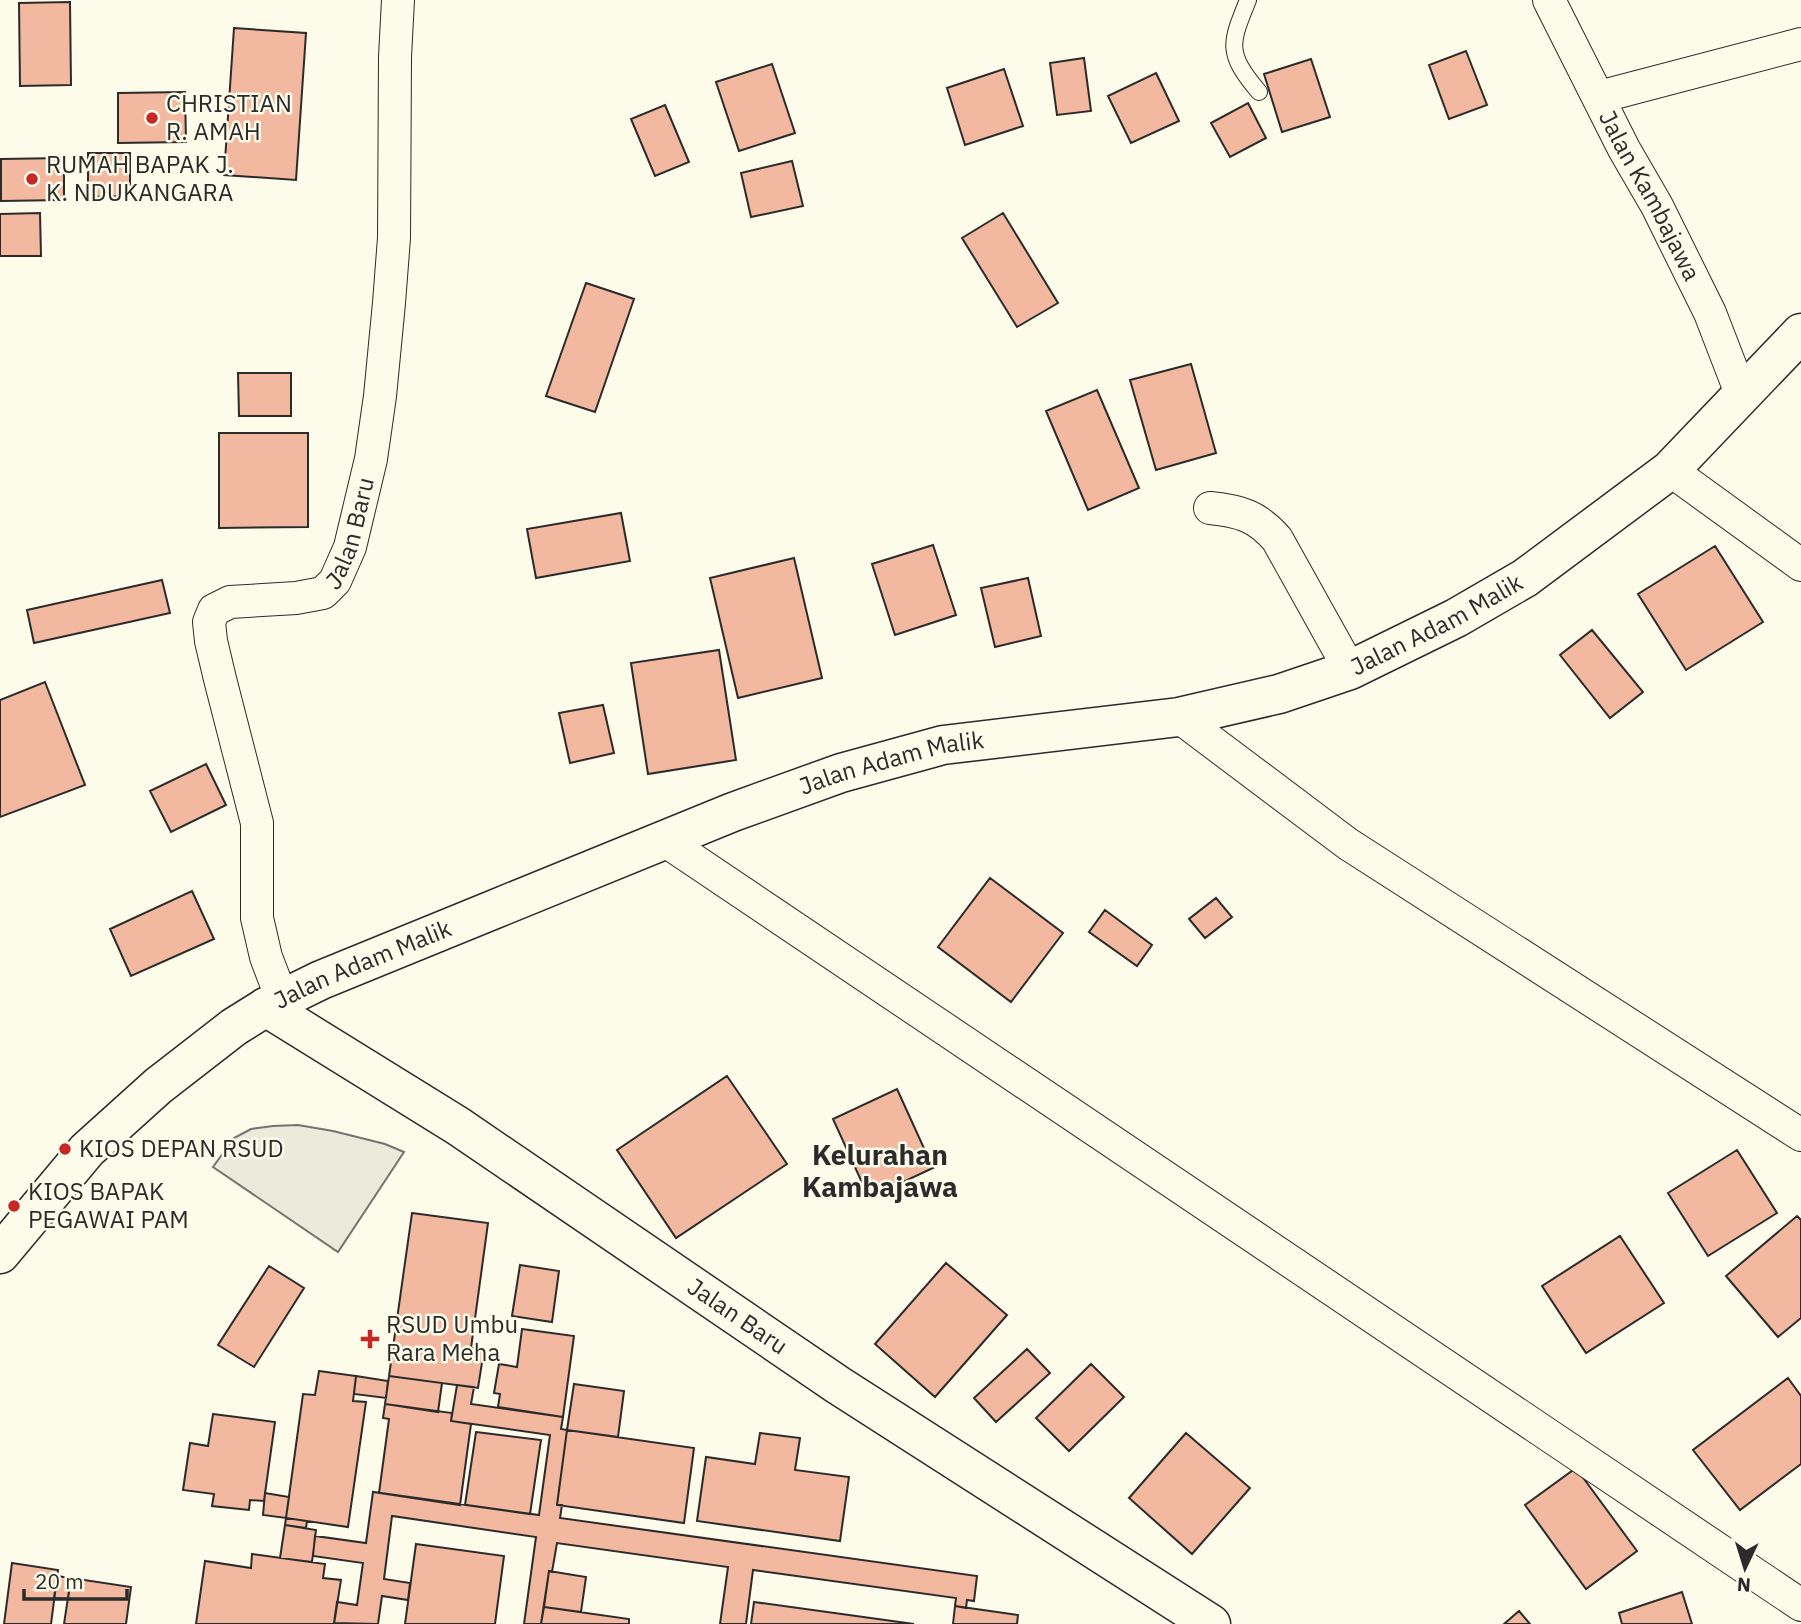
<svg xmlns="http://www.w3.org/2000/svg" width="1801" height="1624" viewBox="0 0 1801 1624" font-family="'IBM Plex Sans',sans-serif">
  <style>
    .parking { fill: #eceadb; stroke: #74746e; stroke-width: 2 }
    .building { fill: #f2b8a0; stroke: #2b2b2b; stroke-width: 2 }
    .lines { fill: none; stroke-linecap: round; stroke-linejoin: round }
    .service-casing { stroke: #2b2b2b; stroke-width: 18 }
    .minor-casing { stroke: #2b2b2b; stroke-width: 34 }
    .tertiary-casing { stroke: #2b2b2b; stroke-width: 41 }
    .trunk-casing { stroke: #2b2b2b; stroke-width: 41 }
    .service { stroke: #fdfbea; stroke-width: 16 }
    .minor { stroke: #fdfbea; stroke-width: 32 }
    .tertiary { stroke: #fdfbea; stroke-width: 38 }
    .trunk { stroke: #fdfbea; stroke-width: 38 }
    .poi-dot { fill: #c62828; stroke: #fdfbea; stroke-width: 2.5 }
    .labels { text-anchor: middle; stroke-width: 5; stroke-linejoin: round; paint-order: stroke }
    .poi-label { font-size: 24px; fill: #2b2b2b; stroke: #fdfbea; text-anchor: start }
    .street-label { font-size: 24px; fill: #2b2b2b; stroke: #fdfbea }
    .quarter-label { font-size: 28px; font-weight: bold; fill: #2b2b2b; stroke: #fdfbea }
  </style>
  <rect width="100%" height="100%" fill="#fdfbea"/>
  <!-- parking -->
  <path class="parking" d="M273,1126L298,1125L333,1131L385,1144L404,1152L338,1252L213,1167L234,1138L251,1129Z"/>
  <!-- building -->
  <path class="building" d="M70,2L71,85L20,86L19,3Z
    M234,28L306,33L296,180L224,175Z
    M1466,51L1487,105L1449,119L1429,65Z
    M1084,58L1091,111L1057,115L1050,63Z
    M1311,59L1330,117L1282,132L1264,74Z
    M772,64L795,133L739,151L716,82Z
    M1004,69L1023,126L965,145L947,88Z
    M1156,73L1179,121L1131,143L1108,96Z
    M185,92L186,142L118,143V93Z
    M1248,103L1266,138L1230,157L1211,123Z
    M665,105L689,162L655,176L631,119Z
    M88,153H130V196L88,197Z
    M64,158V200L1,201V159Z
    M792,161L803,206L751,217L741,173Z
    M40,213L41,256H0V214Z
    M1003,213L1058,303L1017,327L962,238Z
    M586,283L634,299L595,412L546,396Z
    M1191,364L1216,453L1156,470L1130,380Z
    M238,373H291V416H239Z
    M1097,390L1139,488L1088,510L1046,411Z
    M219,433H308V527L219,528Z
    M621,513L630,561L536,578L527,529Z
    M933,545L956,615L895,635L872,564Z
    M1715,546L1763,622L1686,670L1638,594Z
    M794,558L822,678L738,698L710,578Z
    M1028,578L1041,636L995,647L981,588Z
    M162,580L170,613L34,643L27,610Z
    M1592,630L1643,692L1610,718L1560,655Z
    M719,650L736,760L648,774L631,663Z
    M45,682L85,785L0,817V700Z
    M603,705L614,753L570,763L559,713Z
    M206,764L226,805L171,832L150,791Z
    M990,878L1063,933L1011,1002L938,947Z
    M192,891L214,939L131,976L110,929Z
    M1216,898L1232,917L1205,938L1189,919Z
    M1105,910L1152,945L1137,966L1089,932Z
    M727,1076L787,1164L676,1238L617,1150Z
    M897,1089L933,1168L869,1198L833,1119Z
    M1737,1150L1777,1213L1708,1256L1668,1193Z
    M412,1213L488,1223L471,1348L484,1350L478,1388L389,1376Z
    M1797,1216L1801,1220V1318L1778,1337L1726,1276Z
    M1620,1236L1664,1303L1586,1353L1542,1286Z
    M946,1263L1007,1315L935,1397L875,1344Z
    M520,1265L559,1271L552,1322L512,1316Z
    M269,1266L304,1288L254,1367L218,1345Z
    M522,1329L574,1336L563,1417L498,1407L500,1394L494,1393L499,1364L517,1367Z
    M1027,1349L1050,1373L996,1422L974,1398Z
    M1091,1364L1124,1397L1069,1451L1036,1418Z
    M319,1371L356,1376L353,1401L366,1402L348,1527L286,1518L303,1394L315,1395Z
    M356,1376L388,1381L386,1398L354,1394Z
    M389,1376L442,1383L438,1412L385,1404Z
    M1788,1378L1801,1396V1464L1740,1510L1693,1450Z
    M574,1384L624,1391L618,1437L567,1430Z
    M457,1385L474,1387L471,1404L563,1417L561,1429L567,1430L557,1505H562L560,1518L977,1576L974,1601L967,1600L966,1608L955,1606L956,1598L753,1570L746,1624H720L728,1567L557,1543L552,1572L549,1571L541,1624H524L536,1537L392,1516L384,1579L410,1583L408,1600L382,1596L378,1624L334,1623L337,1602L357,1605L363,1563L313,1556L315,1536L366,1543L373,1492L539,1515L550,1435L451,1421Z
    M385,1404L452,1413L451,1421L471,1424L460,1505L379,1493L389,1419L383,1418Z
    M213,1414L275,1422L264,1501L250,1500L249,1510L212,1506L214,1494L183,1490L190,1443L208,1446Z
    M567,1430L694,1448L684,1523L557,1505Z
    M476,1432L541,1440L530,1514L465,1505Z
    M760,1433L800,1438L795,1470L849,1477L840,1541L697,1521L706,1457L755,1464Z
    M1186,1433L1250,1488L1192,1554L1129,1498Z
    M1576,1468L1637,1551L1586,1589L1525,1505Z
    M265,1493L289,1497L286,1518L263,1515Z
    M286,1518L307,1521L306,1528L285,1525Z
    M285,1525L316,1530L312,1562L280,1558Z
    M416,1544L504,1556L495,1624H405Z
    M252,1554L325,1564L323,1578L341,1580L334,1624H196L205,1561L251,1568Z
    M12,1563L58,1570L51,1624H4Z
    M549,1571L586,1577L581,1612L544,1607Z
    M57,1576L71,1578L68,1599L54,1598Z
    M71,1578L131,1587L126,1624H64Z
    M1682,1592L1692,1624H1622L1619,1613Z
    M754,1602L914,1624H751Z
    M955,1606L1018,1615L1017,1624H953Z
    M544,1607L629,1619V1624H541Z
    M1519,1611L1530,1624H1504Z"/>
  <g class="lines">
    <defs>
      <path id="service" d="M1248,0C1230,44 1226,53 1259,92"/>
      <g id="minor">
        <path id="s1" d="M1549,0L1624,149L1657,206L1710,313L1742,396"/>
        <path d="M1599,97L1801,44"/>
        <path d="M1670,470L1801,565"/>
        <path d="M1210,508C1240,511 1257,516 1277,539L1350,670"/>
        <path d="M1179,717L1348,844L1801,1135"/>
        <path d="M664,840L1801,1605"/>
        <path id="s2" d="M282,999L266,957L257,918V823L220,679L211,641L209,622L214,610L230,602L296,598L323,593L335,581L350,547L371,459L380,396L389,303L394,238L395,57L398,0"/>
      </g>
      <g id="tertiary">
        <path id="s3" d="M266,1007L458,1126L838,1385L1211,1624"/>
      </g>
      <g id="trunk">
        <path id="s4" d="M0,1254L87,1150L158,1086L234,1027L266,1007L321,980L495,909L733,812L841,773L943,745L1179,717L1279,694L1350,670L1456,618L1525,578L1670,470L1801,333"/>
      </g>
    </defs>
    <!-- service casing -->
    <use href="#service" class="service-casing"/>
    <!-- minor casing -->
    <use href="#minor" class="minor-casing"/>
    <!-- tertiary casing -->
    <use href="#tertiary" class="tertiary-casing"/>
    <!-- trunk casing -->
    <use href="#trunk" class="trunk-casing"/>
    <!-- service -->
    <use href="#service" class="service"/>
    <!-- minor -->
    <use href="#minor" class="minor"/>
    <!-- tertiary -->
    <use href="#tertiary" class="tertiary"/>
    <!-- trunk -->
    <use href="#trunk" class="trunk"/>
  </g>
  <!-- markers -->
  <g class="poi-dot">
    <circle cx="152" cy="118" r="7"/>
    <circle cx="32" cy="179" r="7"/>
    <circle cx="65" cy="1149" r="7"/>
    <circle cx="14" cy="1206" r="7"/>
    <path d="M366.5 1328.5h7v7h7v7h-7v7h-7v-7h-7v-7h7z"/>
  </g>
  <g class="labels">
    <!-- poi labels -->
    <g class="poi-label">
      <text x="166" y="112">CHRISTIAN<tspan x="166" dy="28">R. AMAH</tspan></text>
      <text x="46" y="173">RUMAH BAPAK J.<tspan x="46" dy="28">K. NDUKANGARA</tspan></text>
      <text x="79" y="1157">KIOS DEPAN RSUD</text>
      <text x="28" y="1200">KIOS BAPAK<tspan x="28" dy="28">PEGAWAI PAM</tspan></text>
      <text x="386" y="1333">RSUD Umbu<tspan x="386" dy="28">Rara Meha</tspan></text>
    </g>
    <!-- street labels -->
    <g class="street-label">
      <text dy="8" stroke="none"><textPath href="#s1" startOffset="220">Jalan Kambajawa</textPath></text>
      <text dy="8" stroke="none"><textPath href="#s2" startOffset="579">Jalan Baru</textPath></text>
      <text dy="8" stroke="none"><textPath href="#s4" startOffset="1605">Jalan Adam Malik</textPath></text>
      <text dy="8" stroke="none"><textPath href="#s4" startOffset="1038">Jalan Adam Malik</textPath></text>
      <text dy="8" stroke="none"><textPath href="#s4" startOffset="471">Jalan Adam Malik</textPath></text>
      <text dy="8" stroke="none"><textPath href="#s3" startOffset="564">Jalan Baru</textPath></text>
    </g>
    <!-- quarter labels -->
    <g class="quarter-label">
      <text x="880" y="1165">Kelurahan<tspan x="880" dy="32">Kambajawa</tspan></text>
    </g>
  </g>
  <!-- north arrow -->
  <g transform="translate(1745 1568) rotate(184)" stroke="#fdfbea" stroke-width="5" paint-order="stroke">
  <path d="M0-5L12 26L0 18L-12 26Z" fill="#2b2b2b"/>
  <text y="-10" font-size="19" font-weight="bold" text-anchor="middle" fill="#2b2b2b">N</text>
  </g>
  <!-- scale -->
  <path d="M24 1589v10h103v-10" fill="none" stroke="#2b2b2b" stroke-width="3.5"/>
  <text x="35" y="1589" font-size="21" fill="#2b2b2b" stroke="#fdfbea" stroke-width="5" paint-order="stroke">20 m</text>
</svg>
